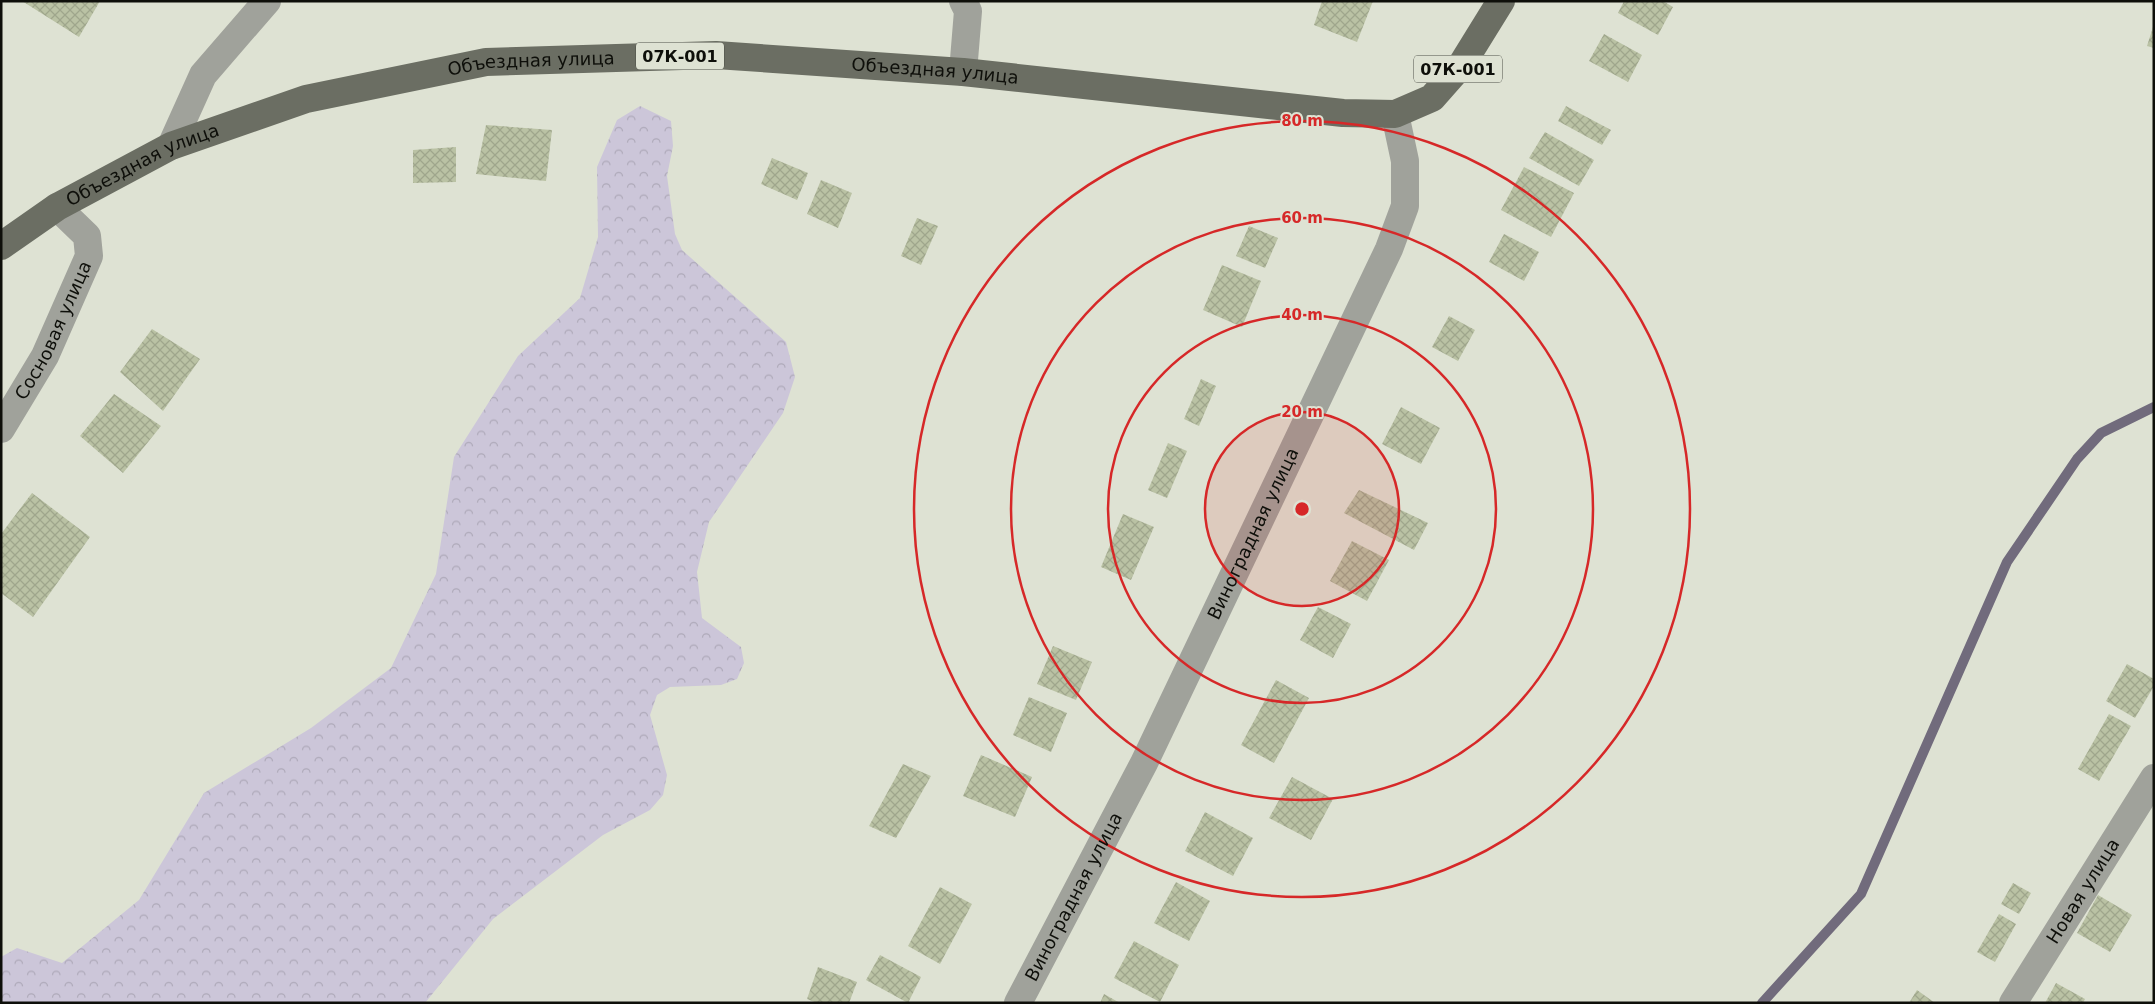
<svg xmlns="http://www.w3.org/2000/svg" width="2155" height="1004" viewBox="0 0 2155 1004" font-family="'DejaVu Sans',sans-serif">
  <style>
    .forest { fill: url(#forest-crowns) }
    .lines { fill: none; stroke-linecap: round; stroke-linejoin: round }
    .stream { stroke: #716b7c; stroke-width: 10 }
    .building { fill: url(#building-cross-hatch) }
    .minor { stroke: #a0a29b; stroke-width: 28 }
    .major { stroke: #6b6e63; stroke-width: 28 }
    .ring { fill: none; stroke: #d62828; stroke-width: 2.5 }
    .labels { text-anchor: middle; stroke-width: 4; stroke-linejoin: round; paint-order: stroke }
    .shield { fill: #dee2d3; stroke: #4c4e46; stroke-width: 1 }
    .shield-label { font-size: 16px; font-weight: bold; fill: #0e0f0a }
    .street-label { font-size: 18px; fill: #0e0f0a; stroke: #dee2d3 }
    .centre { fill: #d62828; stroke: #dee2d3; stroke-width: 2.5 }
    .ring-label { font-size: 15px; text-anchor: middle; font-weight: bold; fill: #d62828; stroke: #dee2d3; stroke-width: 4; stroke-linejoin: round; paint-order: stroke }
  </style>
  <defs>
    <pattern id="forest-crowns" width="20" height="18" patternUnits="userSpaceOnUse" patternTransform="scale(1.25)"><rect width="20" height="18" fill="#ccc6d9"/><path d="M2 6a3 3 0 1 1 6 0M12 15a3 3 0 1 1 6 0" fill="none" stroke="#aea9b9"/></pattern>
    <pattern id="building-cross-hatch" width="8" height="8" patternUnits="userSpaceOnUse" patternTransform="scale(1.25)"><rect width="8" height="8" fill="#bac2a4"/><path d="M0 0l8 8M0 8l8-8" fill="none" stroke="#9fa68c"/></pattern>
  </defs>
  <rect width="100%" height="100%" fill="#dee2d3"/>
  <!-- forest -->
  <path class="forest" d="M640,106L671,121L673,146L667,176L675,234L682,250L786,342L795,377L783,413L709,522L697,572L702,618L741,647L744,663L737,679L721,685L670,687L657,695L650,715L667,775L663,795L650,810L603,835L493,919L425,1003H1V957L17,948L62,963L139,900L204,793L311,728L391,668L436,574L454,457L518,356L580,298L598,237L597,167L617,120Z"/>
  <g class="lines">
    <!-- stream -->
    <path class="stream" d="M1762,1003L1861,894L2007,562L2077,459L2101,433L2154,407"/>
  </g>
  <!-- building -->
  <path class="building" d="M22,1H100L79,37Z
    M1322,1H1373L1357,42L1314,25Z
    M1624,1H1663L1673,7L1658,35L1618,13Z
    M2153,27H2154V48L2147,46Z
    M1604,34L1642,55L1628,82L1589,61Z
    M1566,106L1611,130L1602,145L1558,121Z
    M486,125L552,130L546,181L476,174Z
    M1545,132L1594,160L1579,186L1529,158Z
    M456,147V182L413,183V150Z
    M772,158L808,173L797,200L761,184Z
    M1524,167L1574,193L1551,237L1501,210Z
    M821,180L852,193L838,228L807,214Z
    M917,218L938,226L921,265L901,256Z
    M1249,226L1278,238L1265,268L1236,256Z
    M1504,234L1539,252L1524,281L1489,262Z
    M1222,265L1261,281L1242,327L1203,310Z
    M1449,316L1475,330L1458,361L1432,347Z
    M152,329L200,359L163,411L120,372Z
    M1201,379L1216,386L1199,426L1184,419Z
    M114,394L161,426L123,473L80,436Z
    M1401,407L1440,428L1421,464L1382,444Z
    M1168,443L1187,451L1167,498L1148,490Z
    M1359,490L1428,523L1414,550L1344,513Z
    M32,493L90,537L33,617L1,593V534Z
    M1123,514L1154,527L1131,580L1101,567Z
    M1352,541L1389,560L1367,601L1330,581Z
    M1318,607L1351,624L1333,658L1300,640Z
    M1053,646L1092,662L1076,700L1037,684Z
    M2127,664L2154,679V686L2135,718L2106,701Z
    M1276,680L1309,698L1274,763L1241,745Z
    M1029,697L1067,713L1051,752L1013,735Z
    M2109,714L2131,726L2099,781L2078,769Z
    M981,755L1032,777L1015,817L963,796Z
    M903,764L931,776L896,838L869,826Z
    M1292,777L1333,799L1311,840L1269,818Z
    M1205,812L1253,838L1233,876L1185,851Z
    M1176,882L1210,901L1189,941L1154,923Z
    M2013,883L2031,893L2019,914L2001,904Z
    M940,887L972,904L940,964L908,946Z
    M2098,895L2132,915L2110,952L2077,933Z
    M1999,914L2016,924L1995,962L1977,952Z
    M1134,941L1179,965L1160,1002L1114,978Z
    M880,955L921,977L908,1003L866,980Z
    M818,967L857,982L849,1003H817L807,999Z
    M2056,983L2085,999L2083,1003H2045Z
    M1917,990L1935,1003H1909Z
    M1104,994L1120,1003H1100Z"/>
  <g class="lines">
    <!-- minor -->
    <g class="minor">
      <path d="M963,72L968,11L963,1"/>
      <path d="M171,146L203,75L267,1"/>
      <path id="s1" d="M1,429L45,356L89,256L87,236L57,207"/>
      <path id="s2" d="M1018,1003L1144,763L1389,249L1405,206V161L1395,114"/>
      <path id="s3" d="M2013,1003L2154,778"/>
    </g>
    <!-- major -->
    <path class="major" id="s4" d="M1,246L57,207L171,146L306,99L486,62L716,55L963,72L1343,113L1395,114L1432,98L1462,64L1501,1"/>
  </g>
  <!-- distance rings -->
  <circle cx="1302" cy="509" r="97" fill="#d62828" fill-opacity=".12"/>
  <g class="ring">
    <circle cx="1302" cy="509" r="97"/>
    <circle cx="1302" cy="509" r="194"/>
    <circle cx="1302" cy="509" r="291"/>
    <circle cx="1302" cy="509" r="388"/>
  </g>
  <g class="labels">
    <!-- shield labels -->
    <g class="shield">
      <rect x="636" y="42.5" width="88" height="27" rx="4"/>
      <rect x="1414" y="55.5" width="88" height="27" rx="4"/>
    </g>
    <g class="shield-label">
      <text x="680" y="62">07К-001</text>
      <text x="1458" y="75">07К-001</text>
    </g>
    <!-- street labels -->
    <g class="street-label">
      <text dy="6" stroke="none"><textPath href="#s4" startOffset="569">Объездная улица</textPath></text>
      <text dy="6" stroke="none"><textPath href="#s4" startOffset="974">Объездная улица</textPath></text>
      <text dy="6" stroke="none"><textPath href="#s4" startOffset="164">Объездная улица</textPath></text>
      <text dy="6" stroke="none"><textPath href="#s1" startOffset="112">Сосновая улица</textPath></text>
      <text dy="6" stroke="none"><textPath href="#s2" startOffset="525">Виноградная улица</textPath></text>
      <text dy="6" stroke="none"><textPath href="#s3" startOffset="132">Новая улица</textPath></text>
      <text dy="6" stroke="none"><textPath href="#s2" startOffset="120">Виноградная улица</textPath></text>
    </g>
  </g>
  <circle cx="1302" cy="509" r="8" class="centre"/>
  <g class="ring-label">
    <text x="1302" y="126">80 m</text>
    <text x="1302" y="223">60 m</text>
    <text x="1302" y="320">40 m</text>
    <text x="1302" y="417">20 m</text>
  </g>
  <!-- border -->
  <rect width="2155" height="1004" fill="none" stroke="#0e0f0a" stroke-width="5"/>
</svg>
